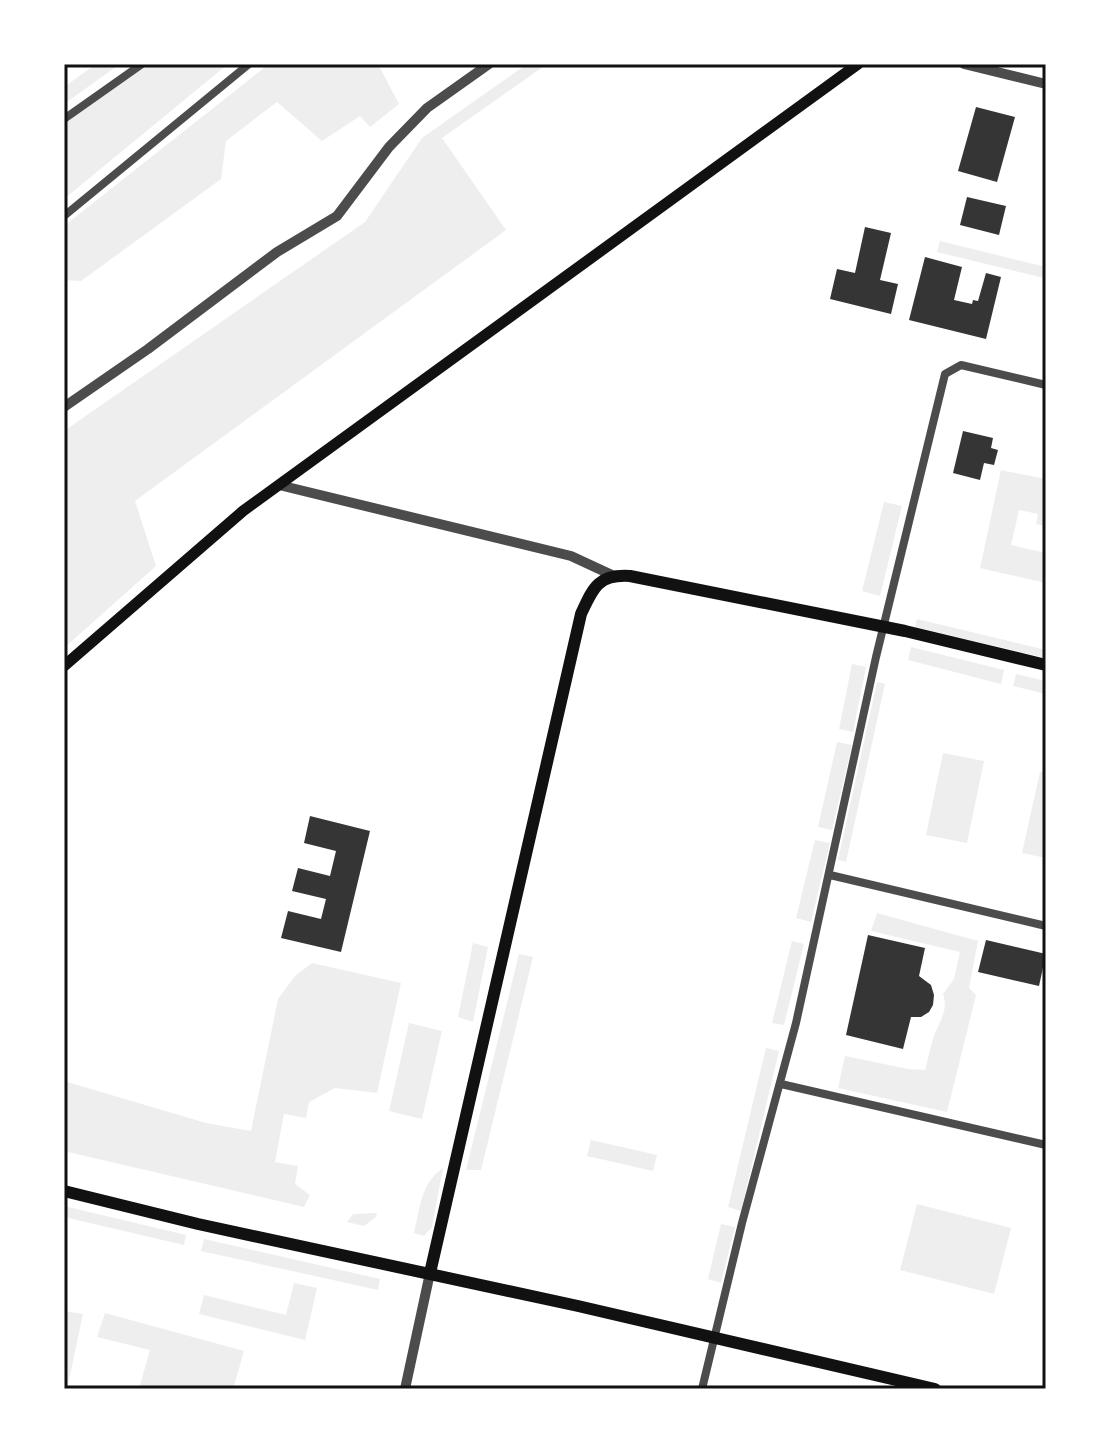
<svg xmlns="http://www.w3.org/2000/svg" width="1110" height="1453" viewBox="0 0 1110 1453" font-family="'DejaVu Sans',sans-serif">
  <style>
    .green { fill: #eee }
    .building { fill: #353535 }
    .lines { fill: none; stroke-linecap: round; stroke-linejoin: round }
    .minor { stroke: #4c4c4c; stroke-width: 8 }
    .tertiary { stroke: #4c4c4c; stroke-width: 10 }
    .secondary { stroke: #111; stroke-width: 11 }
    .primary { stroke: #111; stroke-width: 12 }
    .neatline { fill: none; stroke: #111; stroke-width: 3 }
  </style>
  <rect width="100%" height="100%" fill="#fff"/>
  <!-- green -->
  <path class="green" d="M96,64H120L64,104V87Z
    M148,64H228L64,199V124Z
    M269,64H378L399,104L370,127L360,116L322,141L277,102L226,141L221,179L81,281L64,280V226Z
    M527,64H547L442,138L506,230L135,501L156,566L64,648V431L365,222L422,138Z
    M940,241L1046,267L1044,278L937,252Z
    M1001,470L1046,479V526L1036,524L1038,514L1019,510L1011,545L1046,553V583L980,568Z
    M884,502L902,506L880,596L862,591Z
    M917,619L1046,650V658L915,627Z
    M911,647L1004,670L1001,684L908,660Z
    M852,664L866,667L853,732L839,729Z
    M1016,674L1046,681V694L1013,686Z
    M877,682L885,684L846,862L838,860Z
    M837,742L852,745L832,830L818,827Z
    M943,753L984,761L967,843L926,835Z
    M1040,772L1046,773V858L1022,853Z
    M815,840L830,843L811,922L796,918Z
    M877,913L978,941L969,988L976,995L947,1112L838,1088L845,1056L908,1069L925,1070C929,1057 931,1042 936,1031C942,1017 948,1009 943,994L954,979L960,952L871,931Z
    M792,941L804,944L784,1025L772,1023Z
    M473,943L488,947L473,1022L458,1017Z
    M519,954L533,957L481,1170H466Z
    M312,963L401,983L377,1093L335,1088L309,1102L306,1118L284,1114L275,1162L298,1166L295,1184L310,1195L304,1207L64,1151V1081L206,1123L251,1131L278,999L295,976Z
    M409,1023L442,1031L422,1119L389,1111Z
    M766,1048L779,1051L741,1211L728,1207Z
    M591,1140L657,1155L653,1171L587,1156Z
    M443,1168L432,1227L424,1236L414,1233C420,1208 421,1183 443,1168Z
    M917,1204L1011,1228L994,1294L900,1270Z
    M64,1206L186,1235L184,1245L64,1217Z
    M377,1213L376,1217L364,1226L347,1222L353,1214Z
    M721,1224L735,1227L721,1283L708,1279Z
    M204,1239L380,1279L378,1290L201,1251Z
    M294,1283L317,1288L305,1340L199,1314L204,1295L286,1315Z
    M64,1311L83,1314L67,1389H64Z
    M105,1313L244,1351L233,1389H139L150,1350L97,1337Z"/>
  <!-- building -->
  <path class="building" d="M976,107L1015,117L997,182L958,171Z
    M967,197L1006,206L999,235L960,225Z
    M865,227L891,233L880,280L898,284L891,314L830,299L837,269L855,273Z
    M925,257L962,267L954,300L972,304L973,300L978,301L986,273L1001,277L986,339L909,320Z
    M963,431L993,438L991,448L998,450L994,465L984,463L980,480L953,473Z
    M310,816L370,831L341,952L281,938L288,911L321,919L326,899L292,891L298,868L330,876L336,851L304,843Z
    M868,935L925,948L919,976L931,985L934,995L933,1005L929,1012L921,1017H911L903,1049L846,1035Z
    M986,940L1046,954L1039,986L978,972Z"/>
  <g class="lines">
    <!-- minor -->
    <path class="minor" d="M64,119L142,64
      M64,216L249,64
      M830,875L1046,926
      M781,1084L1046,1145
      M702,1389L742,1223L796,1023L876,657L945,374L961,365L1046,385"/>
    <!-- tertiary -->
    <path class="tertiary" d="M964,64L1046,84
      M64,407L148,349L277,252L337,216L389,147L427,108L489,64
      M279,485L571,556L612,575
      M405,1389L430,1273"/>
    <!-- secondary -->
    <path class="secondary" d="M64,666L243,511L858,64"/>
    <!-- primary -->
    <path class="primary" d="M64,1191L198,1224L578,1306L935,1389
      M430,1273L581,614C593,588 598,574 630,576L905,631L1046,665"/>
  </g>
  <!-- border -->
  <rect width="1110" height="1453" fill="none" stroke="#ffffff" stroke-width="132"/>
  <rect x="66" y="66" width="978" height="1321" class="neatline"/>
</svg>
